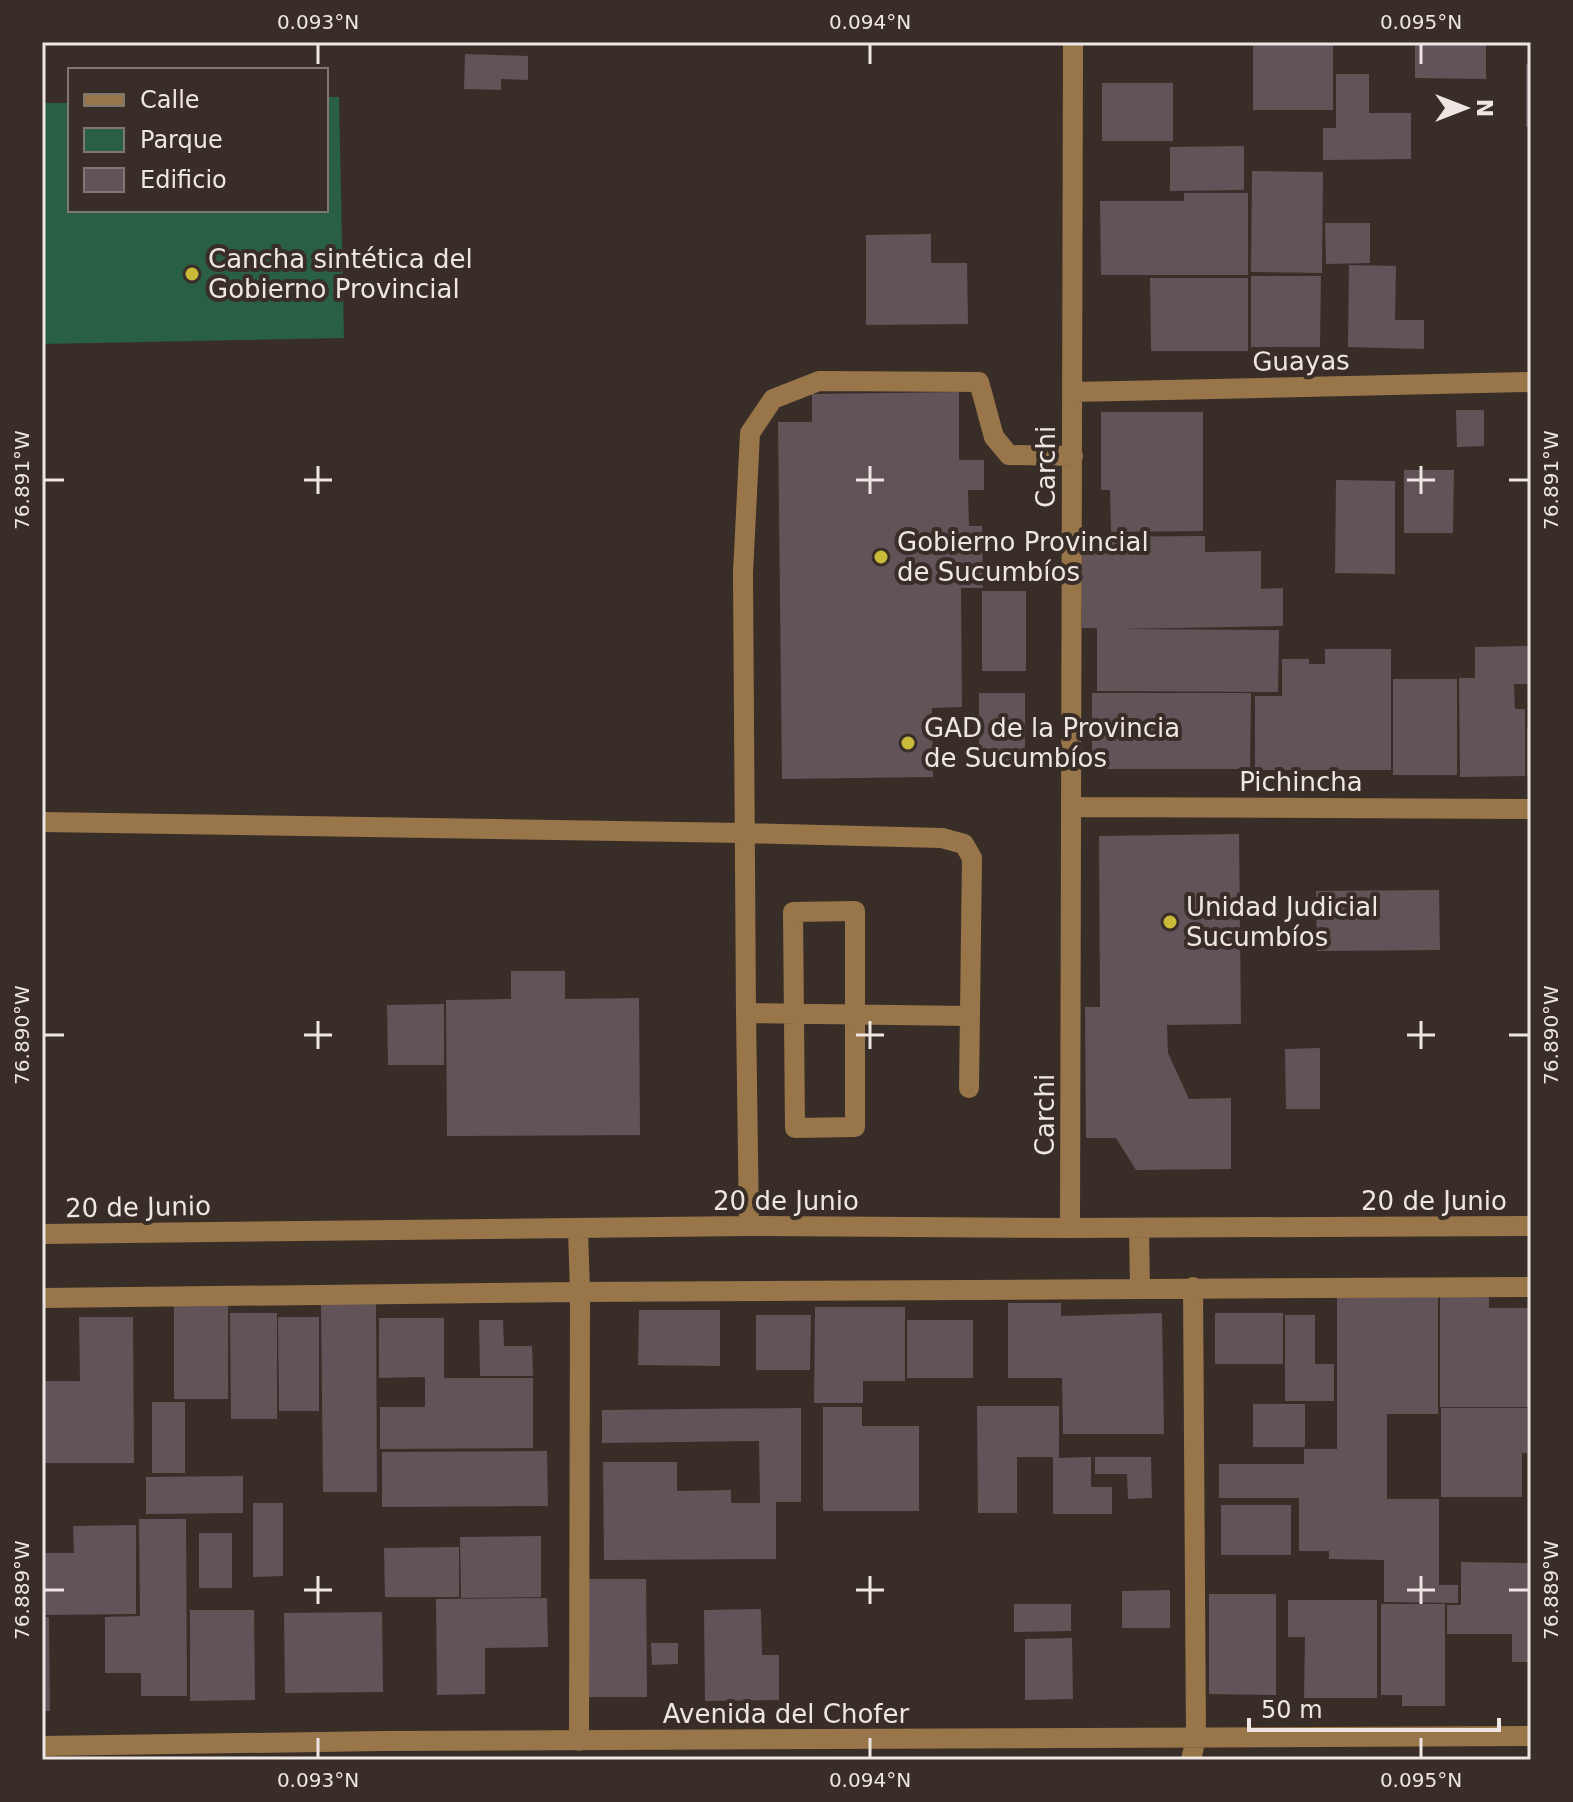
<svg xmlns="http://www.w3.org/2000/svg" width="1573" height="1802" viewBox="0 0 1573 1802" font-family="'DejaVu Sans',sans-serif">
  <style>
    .green { fill: #295f43 }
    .building { fill: #615358 }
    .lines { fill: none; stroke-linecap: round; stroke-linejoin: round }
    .minor { stroke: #997649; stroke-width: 20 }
    .ticks { fill: none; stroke: #eee6e2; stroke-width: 3 }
    .poi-dot { fill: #caba3a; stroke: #392d28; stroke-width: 3 }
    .labels { text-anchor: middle; stroke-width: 8; stroke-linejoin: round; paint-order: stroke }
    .poi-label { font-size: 26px; fill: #eee6e2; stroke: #392d28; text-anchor: start }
    .street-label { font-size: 26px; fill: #eee6e2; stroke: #392d28 }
    .neatline { fill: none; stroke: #eee6e2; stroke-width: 3 }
    .ticks-label { font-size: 20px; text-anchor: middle; fill: #eee6e2 }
  </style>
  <rect width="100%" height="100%" fill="#392d28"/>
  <!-- green -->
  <path class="green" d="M326,97H339L344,338L42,344V103H70V210H326Z"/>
  <!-- building -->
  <path class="building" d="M1253,42H1333V110H1253Z
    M1415,42H1486V79L1415,78Z
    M465,54L528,56V80L501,79V90L464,89Z
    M1526,64H1531V127H1526Z
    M1336,74H1369V113H1411V159L1323,160V128H1336Z
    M1102,83H1173V141H1102Z
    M1244,146V190L1170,191V147Z
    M1252,171L1323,172L1322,273L1251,272Z
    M1184,193H1248V275H1101L1100,201H1184Z
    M1325,223H1370V263L1326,264Z
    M931,234V263H967L968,324L866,325V235Z
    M1349,265L1396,266L1395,320H1424V349L1348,347Z
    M1251,276H1321L1320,347H1251Z
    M1150,278H1248V351H1151Z
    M959,392V460H984V490H968L969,526H982L983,588H961L962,707L932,708L933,777L782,779L778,422H812V394Z
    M1456,410H1484V446L1457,447Z
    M1101,412H1203V531L1111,532L1110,490H1101Z
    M1404,470H1454L1453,533H1404Z
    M1336,480L1395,481V574L1335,573Z
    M1205,536V552L1261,551V589L1283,588V626L1119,629L1279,630L1278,692L1097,691V628H1082L1081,537Z
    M982,591H1026V671H982Z
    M1531,646V684H1514L1515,709H1525V776L1460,777L1459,678H1475V647Z
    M1325,649H1391V770H1255V696H1282V659H1309V664H1325Z
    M1393,679H1457V775H1393Z
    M979,693H1025V763H995V749H979Z
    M1092,693H1251L1250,769H1092Z
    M1527,728H1531V777H1527Z
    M1239,834L1241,1024L1167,1025L1168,1053L1189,1099L1231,1098V1169L1136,1170L1116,1138H1086L1085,1007H1100L1099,836Z
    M1439,890L1440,950L1317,951L1316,891Z
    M511,971H565V999L639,998L640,1135L447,1136L446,1000L511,999Z
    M444,1004V1065H388L387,1005Z
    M1320,1048V1109H1286L1285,1049Z
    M1440,1295H1489V1308H1531V1407H1440Z
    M1337,1296H1438V1414H1387V1499H1439V1585H1458V1603L1384,1602V1560L1329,1559V1551H1299V1498H1219V1464H1304V1449H1337Z
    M321,1301H376L377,1492H323Z
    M174,1303H228V1399H174Z
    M1008,1303H1061V1316L1162,1313L1164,1434H1063L1062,1378H1008Z
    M815,1307H905V1381H863V1403H814Z
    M639,1310H720V1366L638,1365Z
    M230,1313H277V1419H231Z
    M1215,1313H1283V1364H1215Z
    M756,1315H811L810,1370H756Z
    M1285,1315H1315V1364H1334V1401H1285Z
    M79,1317H133L134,1463H42V1381H80Z
    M278,1317H319V1411H279Z
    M379,1318H444V1378H533V1448L380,1449V1407H425V1377L379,1378Z
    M479,1320H503L504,1346H532L533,1376H480Z
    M907,1320H973V1378H907Z
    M152,1402H185V1473H152Z
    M1253,1404H1305V1447H1253Z
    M977,1406H1059V1458L1091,1457V1487H1112V1514H1053V1457H1017V1513H978Z
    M823,1407H862V1426H919V1511H823Z
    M801,1408V1502H776V1559L604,1560L603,1462H677V1491L731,1490V1503H760L759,1441L602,1443V1410Z
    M1441,1408H1527V1453H1522V1497H1441Z
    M547,1451L548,1506L382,1507V1452Z
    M1095,1457H1151L1152,1498L1128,1499L1127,1474H1095Z
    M243,1476V1513L146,1514V1477Z
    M253,1503H283V1576L253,1577Z
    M1221,1505H1291V1555H1221Z
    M139,1519H186L187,1696H141V1673H105V1617L140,1616Z
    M136,1525V1614L42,1615V1553H74L73,1526Z
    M199,1533H232V1588H199Z
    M541,1536V1597L461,1598L460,1537Z
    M459,1547V1597H385L384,1548Z
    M1461,1562L1531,1563V1662H1512V1634H1447V1605H1461Z
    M586,1579H646L647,1697H587Z
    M1170,1590V1628H1122V1591Z
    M1209,1594H1276V1695L1209,1694Z
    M547,1598L548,1647L485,1648V1694L437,1695L436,1599Z
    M1288,1600H1377V1698H1304L1305,1637H1288Z
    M1014,1604H1071V1631L1014,1632Z
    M1381,1604H1445V1706H1402V1695H1381Z
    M761,1609L762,1655H779V1700L705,1701L704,1610Z
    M190,1610H254L255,1700L190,1701Z
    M382,1612L383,1692L285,1693L284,1613Z
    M42,1617H49L50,1711H42Z
    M1072,1638L1073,1699L1025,1700V1639Z
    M651,1643H678V1664L652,1665Z"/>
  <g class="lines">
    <!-- minor -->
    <path class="minor" d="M1073,392L1531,382
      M1071,807L1531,809
      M42,822L744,833L942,838L964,844L972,858L969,1088
      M855,911V1127L795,1128L793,912Z
      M746,1013L969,1016
      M749,1226L746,1013L743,573L750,433L773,399L819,381L979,382L994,437L1009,455L1073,456
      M1070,1228L1073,42
      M1139,1228L1140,1288
      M578,1229L580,1292L579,1741
      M42,1234L749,1226L1070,1228L1531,1226
      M42,1298L580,1292L1531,1287
      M42,1746L384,1741L1531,1736
      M1191,1760L1196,1738L1193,1287"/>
  </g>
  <!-- ticks -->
  <path class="ticks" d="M318,44V64M870,44V64M1421,44V64M318,466V494M870,466V494M1421,466V494M44,480H64M304,480H332M856,480H884M1407,480H1435M1509,480H1529M318,1021V1049M870,1021V1049M1421,1021V1049M44,1035H64M304,1035H332M856,1035H884M1407,1035H1435M1509,1035H1529M318,1576V1604M870,1576V1604M1421,1576V1604M44,1590H64M304,1590H332M856,1590H884M1407,1590H1435M1509,1590H1529M318,1738V1758M870,1738V1758M1421,1738V1758"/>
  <!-- markers -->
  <g class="poi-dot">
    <circle cx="192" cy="274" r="8"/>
    <circle cx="881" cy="557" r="8"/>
    <circle cx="908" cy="743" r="8"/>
    <circle cx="1170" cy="922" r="8"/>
  </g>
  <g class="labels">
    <!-- poi labels -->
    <g class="poi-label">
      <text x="208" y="268">Cancha sintética del<tspan x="208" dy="30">Gobierno Provincial</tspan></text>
      <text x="897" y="551">Gobierno Provincial<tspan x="897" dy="30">de Sucumbíos</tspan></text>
      <text x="924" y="737">GAD de la Provincia<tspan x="924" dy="30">de Sucumbíos</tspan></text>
      <text x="1186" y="916">Unidad Judicial<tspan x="1186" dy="30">Sucumbíos</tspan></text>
    </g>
    <!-- street labels -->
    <g class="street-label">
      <text transform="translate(1301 361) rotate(-1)" y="9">Guayas</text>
      <text transform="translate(1046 467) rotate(-90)" y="9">Carchi</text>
      <text x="1301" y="791">Pichincha</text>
      <text transform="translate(1045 1115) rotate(-90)" y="9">Carchi</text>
      <text x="786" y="1210">20 de Junio</text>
      <text x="1434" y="1210">20 de Junio</text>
      <text transform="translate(138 1207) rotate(-1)" y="9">20 de Junio</text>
      <text x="786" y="1723">Avenida del Chofer</text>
    </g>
  </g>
  <!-- border -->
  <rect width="1573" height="1802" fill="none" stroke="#392d28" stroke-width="88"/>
  <!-- legend -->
  <rect x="68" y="68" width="260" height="144" fill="#392d28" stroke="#817772" stroke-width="2"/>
  <rect x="84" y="94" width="40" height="12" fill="#997649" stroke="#817772" stroke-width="2"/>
  <text x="140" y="108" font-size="24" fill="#eee6e2">Calle</text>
  <rect x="84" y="128" width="40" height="24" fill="#295f43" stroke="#817772" stroke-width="2"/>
  <text x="140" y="148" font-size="24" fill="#eee6e2">Parque</text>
  <rect x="84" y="168" width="40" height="24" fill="#615358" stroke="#817772" stroke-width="2"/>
  <text x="140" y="188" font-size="24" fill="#eee6e2">Edificio</text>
  <!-- north arrow -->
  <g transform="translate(1465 108) rotate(90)" stroke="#392d28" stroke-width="6" paint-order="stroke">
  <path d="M0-6L14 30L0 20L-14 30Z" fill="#eee6e2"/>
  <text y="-12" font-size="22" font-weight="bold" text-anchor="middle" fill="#eee6e2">N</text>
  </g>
  <!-- scale -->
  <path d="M1249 1718v12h250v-12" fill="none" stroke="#eee6e2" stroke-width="4"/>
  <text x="1261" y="1718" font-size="24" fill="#eee6e2" stroke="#392d28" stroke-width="6" paint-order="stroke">50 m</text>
  <rect x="44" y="44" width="1485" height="1714" class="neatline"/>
  <g class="ticks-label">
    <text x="318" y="29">0.093°N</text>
    <text x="870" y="29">0.094°N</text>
    <text x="1421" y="29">0.095°N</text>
    <text transform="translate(1551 480) rotate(-90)" y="7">76.891°W</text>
    <text transform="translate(22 480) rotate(-90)" y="7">76.891°W</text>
    <text transform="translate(1551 1035) rotate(-90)" y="7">76.890°W</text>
    <text transform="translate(22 1035) rotate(-90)" y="7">76.890°W</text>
    <text transform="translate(1551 1590) rotate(-90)" y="7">76.889°W</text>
    <text transform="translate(22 1590) rotate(-90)" y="7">76.889°W</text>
    <text x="318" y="1787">0.093°N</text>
    <text x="870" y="1787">0.094°N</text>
    <text x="1421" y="1787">0.095°N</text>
  </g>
</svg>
